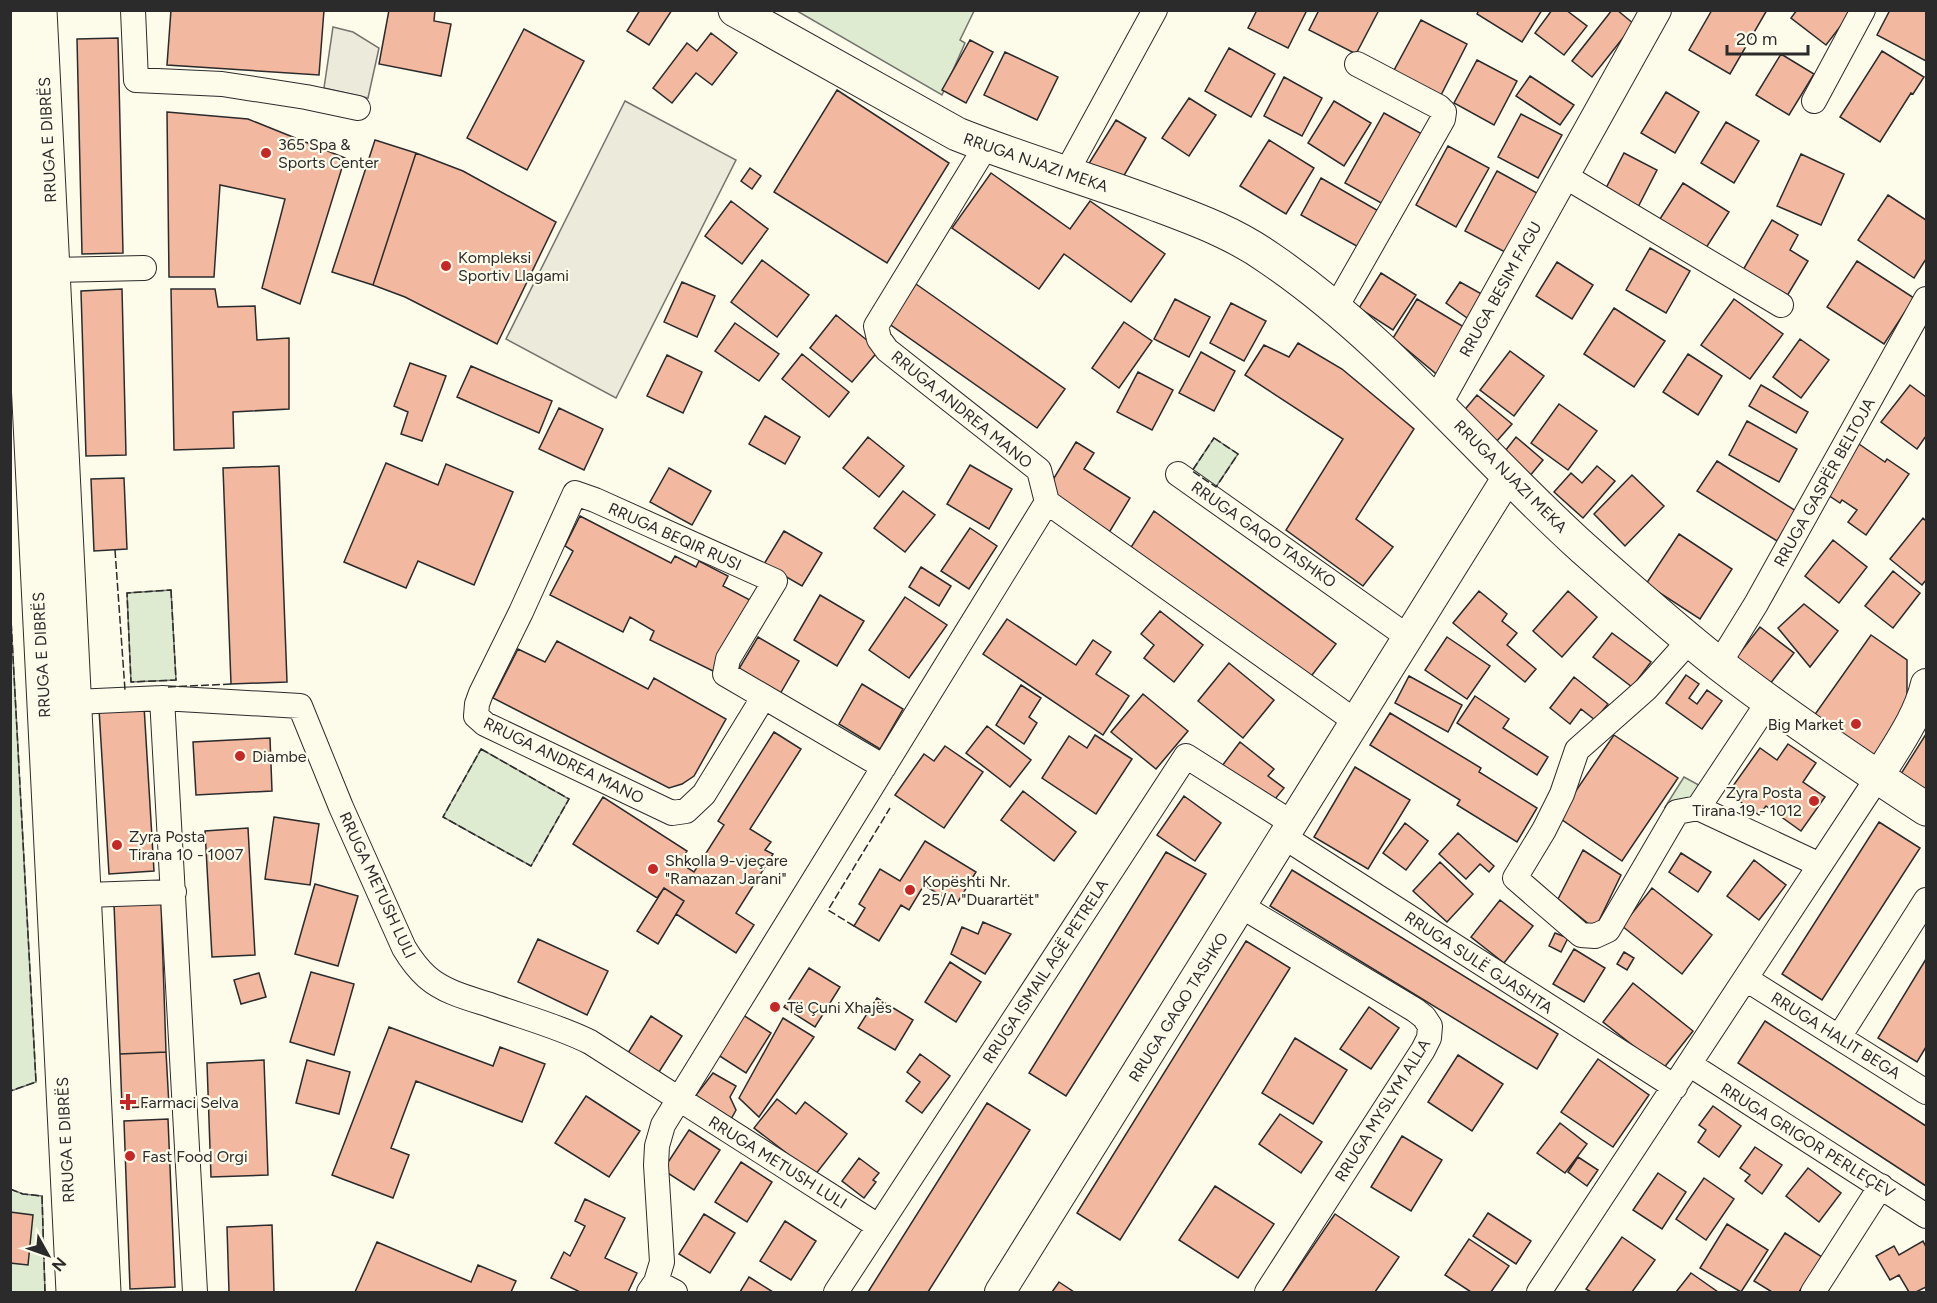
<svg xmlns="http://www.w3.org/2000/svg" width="1937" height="1303" viewBox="0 0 1937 1303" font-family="Figtree,sans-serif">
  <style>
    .green { fill: #deebd1; stroke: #74746e; stroke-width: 1.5 }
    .parking { fill: #eceadb; stroke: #74746e; stroke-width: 1.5 }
    .building { fill: #f2b8a0; stroke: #2b2b2b; stroke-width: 1.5 }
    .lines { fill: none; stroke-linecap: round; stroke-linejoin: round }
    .minor-casing { stroke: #2b2b2b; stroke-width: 26 }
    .tertiary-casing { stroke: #2b2b2b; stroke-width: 32 }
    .secondary-casing { stroke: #2b2b2b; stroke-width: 35 }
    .primary-casing { stroke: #2b2b2b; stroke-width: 35 }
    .minor { stroke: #fdfbea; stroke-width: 24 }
    .tertiary { stroke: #fdfbea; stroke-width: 30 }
    .secondary { stroke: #fdfbea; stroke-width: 33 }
    .primary { stroke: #fdfbea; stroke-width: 33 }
    .fence { stroke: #2b2b2b; stroke-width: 1.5; stroke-dasharray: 8 3; stroke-linecap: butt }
    .poi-dot { fill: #c62828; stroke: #fdfbea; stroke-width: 2 }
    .labels { text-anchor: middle; stroke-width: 4.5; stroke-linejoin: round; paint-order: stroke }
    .street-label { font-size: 16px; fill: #2b2b2b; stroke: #fdfbea }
    .poi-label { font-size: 16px; fill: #2b2b2b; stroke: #fdfbea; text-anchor: start }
  </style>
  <rect width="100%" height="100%" fill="#fdfbea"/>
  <!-- green -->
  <path class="green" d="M797,11H974L960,40L965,43L942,95Z
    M1214,438L1238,454L1216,487L1192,471Z
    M171,590L176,680L131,682L127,593Z
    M10,601L36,1082L11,1091H10Z
    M481,749L569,799L531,866L443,817Z
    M1684,777L1706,789L1697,804L1665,807Z
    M10,1189L23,1194L42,1196L45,1292H11Z"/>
  <!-- parking -->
  <path class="parking" d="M333,27L353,32L379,48L368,98L324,88Z
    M625,101L736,160L616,398L506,339Z"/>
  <!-- building -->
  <path class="building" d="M171,10H324L319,75L167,65Z
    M389,10H435L434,21L451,24L441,76L379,64Z
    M640,10H672L649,45L627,31Z
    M1257,10H1307L1288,48L1248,28Z
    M1319,10H1379L1356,54L1309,30Z
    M1479,10H1542L1522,42L1477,14Z
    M1552,10H1566L1587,26L1564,55L1535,33Z
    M1612,10H1617L1634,24L1592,77L1572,61Z
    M1712,10H1767L1730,74L1689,50Z
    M1797,10H1853L1826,45L1791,18Z
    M1890,10H1926V61L1877,35Z
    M1421,20L1467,44L1439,99L1392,74Z
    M524,29L584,61L527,170L467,138Z
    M711,33L737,53L712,85L696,73L672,103L653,88L687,43L697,51Z
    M118,38L123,253L82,254L77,39Z
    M970,40L993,52L966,103L942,90Z
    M1229,48L1275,74L1251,117L1205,91Z
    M1882,51L1924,77L1913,94L1911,93L1880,142L1840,117Z
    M1005,52L1058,77L1037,120L984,95Z
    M1781,54L1814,74L1789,115L1756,95Z
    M1477,60L1517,81L1494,125L1454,103Z
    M1530,76L1574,105L1560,125L1516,96Z
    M1284,77L1322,98L1302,136L1264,116Z
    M837,90L949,163L887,263L774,192Z
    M1666,92L1699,112L1675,153L1641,133Z
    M1189,98L1216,115L1189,156L1162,138Z
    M1334,101L1371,123L1344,166L1308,143Z
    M167,112L248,119L345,158L300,304L262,288L285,199L220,185L214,277H169Z
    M1384,113L1422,134L1383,204L1345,183Z
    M1521,114L1562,135L1538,178L1498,157Z
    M1116,120L1146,138L1119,184L1088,165Z
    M1726,122L1759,141L1734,183L1701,163Z
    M375,140L416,153L373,285L332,272Z
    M1269,140L1314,168L1286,214L1240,186Z
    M1448,146L1489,168L1456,227L1416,205Z
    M416,153L463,171L556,222L497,344L405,297L373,285Z
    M1624,153L1657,170L1636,211L1603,194Z
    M1801,154L1844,174L1821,225L1777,206Z
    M750,168L761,176L752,189L741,181Z
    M1497,171L1537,193L1505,252L1465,231Z
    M991,173L1070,229L1090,201L1165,254L1131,302L1064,254L1039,289L952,228Z
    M1321,178L1382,213L1362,249L1301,215Z
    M1683,183L1729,212L1704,251L1658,222Z
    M1888,195L1926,220V259L1914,278L1858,240Z
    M731,201L768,229L742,264L705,236Z
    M1772,220L1798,235L1790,250L1808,261L1787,296L1743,270Z
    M1650,248L1690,271L1666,313L1626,290Z
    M762,260L809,295L777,337L731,302Z
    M1857,261L1914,298L1884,344L1827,307Z
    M1557,262L1593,285L1572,319L1536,296Z
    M1381,273L1416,295L1393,330L1359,308Z
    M682,282L715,296L697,337L664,322Z
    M1460,282L1487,297L1470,320L1446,303Z
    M916,284L1065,389L1037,428L888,323Z
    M122,289L126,455L86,456L81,291Z
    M171,289H215L218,307L255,306L257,340L289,338V409L233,412L234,448L174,450Z
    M1175,299L1210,317L1189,357L1154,339Z
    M1417,299L1469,330L1440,377L1393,338Z
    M1734,299L1783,334L1750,379L1701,345Z
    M1231,303L1266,321L1244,361L1210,343Z
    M1614,308L1665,341L1634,387L1584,354Z
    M836,315L879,350L852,382L810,348Z
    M1124,322L1152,341L1119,388L1092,368Z
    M735,323L779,354L759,381L715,351Z
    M1800,339L1829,360L1801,398L1773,377Z
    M1298,343L1342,369L1414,429L1356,519L1393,547L1363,586L1286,530L1343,439L1245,375L1264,345L1289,357Z
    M1510,351L1544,376L1514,416L1480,390Z
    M1201,352L1235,371L1214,411L1179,393Z
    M802,354L849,392L829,417L782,379Z
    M1688,354L1722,376L1698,415L1663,392Z
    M667,355L702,372L683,413L647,396Z
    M410,363L446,376L422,441L401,434L408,412L394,406Z
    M471,366L552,401L539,433L457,397Z
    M1138,372L1173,390L1152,430L1117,412Z
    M1761,385L1808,412L1796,433L1749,406Z
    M1910,385L1926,397V436L1917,449L1881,422Z
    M1477,395L1512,424L1496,442L1462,413Z
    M1559,404L1597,431L1568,470L1531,443Z
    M559,408L603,429L584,470L539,449Z
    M765,416L800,437L785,464L749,444Z
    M1747,421L1797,449L1779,482L1729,455Z
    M868,437L904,466L879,497L843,468Z
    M1516,437L1543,460L1529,477L1502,455Z
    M1076,442L1094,453L1084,469L1130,498L1107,536L1043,496Z
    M1859,444L1885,462L1887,459L1909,474L1866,535L1848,522L1857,510L1842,500L1840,503L1825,493Z
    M1717,461L1796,511L1777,541L1697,491Z
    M386,463L438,485L446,464L513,492L474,585L418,561L406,588L344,562Z
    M970,465L1012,489L989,529L947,504Z
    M279,466L287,682L231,684L223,468Z
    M1597,466L1615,481L1583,518L1554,492L1571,473L1582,483Z
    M669,468L711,491L692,525L650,502Z
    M1632,475L1664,506L1625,546L1594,514Z
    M124,478L127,549L94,551L91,479Z
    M903,491L935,515L905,552L874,528Z
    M1154,511L1336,644L1309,679L1128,552Z
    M580,516L671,563L675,556L696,567L699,561L728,576L723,586L750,600L713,671L650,640L654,631L630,617L623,632L550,595L573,551L565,546Z
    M1923,518L1926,521V580L1922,585L1890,559Z
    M970,528L997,546L969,589L941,571Z
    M784,531L822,553L802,586L764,564Z
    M1679,534L1732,569L1700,619L1646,584Z
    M1833,540L1867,567L1839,603L1805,576Z
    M921,567L951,586L939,606L909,587Z
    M1893,571L1920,593L1893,628L1865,606Z
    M1479,591L1507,614L1502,621L1517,633L1507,645L1536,669L1525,682L1453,623Z
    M1568,591L1597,617L1562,657L1533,631Z
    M820,595L864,621L837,666L794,640Z
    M905,597L947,625L909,678L869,650Z
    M1804,604L1838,631L1810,667L1778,628Z
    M1160,611L1203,645L1174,682L1144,658L1154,645L1141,634Z
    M1007,619L1076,665L1093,640L1111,652L1096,674L1129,696L1103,735L983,654Z
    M1760,627L1794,653L1766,689L1732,663Z
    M1612,633L1651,662L1632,687L1593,657Z
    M1871,635L1907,660V708L1870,761L1811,720Z
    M758,637L799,661L776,701L734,677Z
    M1447,637L1490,666L1467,699L1425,670Z
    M557,641L648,689L654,678L726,719L694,776L682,784L669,788L493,698L518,649L545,662Z
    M1229,663L1274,700L1243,738L1198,701Z
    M1686,675L1699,684L1689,698L1697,704L1707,690L1722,701L1702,729L1666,703Z
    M1409,676L1462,705L1448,732L1395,703Z
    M1574,677L1608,704L1595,720L1581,709L1570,724L1550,708Z
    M862,684L903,709L880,749L839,724Z
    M1021,685L1041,698L1029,717L1037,723L1024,744L996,725Z
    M1143,694L1188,731L1156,769L1111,732Z
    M1475,696L1509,719L1503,728L1548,757L1537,775L1457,723Z
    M144,706L154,871L109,874L99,709Z
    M1390,713L1481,768L1479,772L1537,808L1517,842L1457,805L1460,800L1370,745Z
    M987,726L1031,760L1010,787L966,753Z
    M774,732L801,749L750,829L771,842L765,850L773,854L736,913L754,925L736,953L676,914L684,901L664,888L657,898L573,844L603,797L687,851L680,863L694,872L724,825L718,821Z
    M1926,734V795L1899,777Z
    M1095,735L1132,759L1096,814L1042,778L1069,736L1087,748Z
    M1614,735L1678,778L1622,861L1558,817Z
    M270,738L272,791L196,795L193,742Z
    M1240,742L1274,769L1268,776L1284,788L1271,804L1222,766Z
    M1788,744L1816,763L1803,782L1825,797L1801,831L1766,806L1759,815L1728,793L1760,748L1777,760Z
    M945,746L983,772L944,828L895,795L924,754L934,761Z
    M1355,767L1410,800L1368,869L1314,837Z
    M1023,791L1076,832L1054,861L1001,820Z
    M1184,796L1221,823L1195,861L1157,835Z
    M274,817L319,824L310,885L265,879Z
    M1879,822L1920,848L1822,1000L1782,974Z
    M1405,823L1428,841L1406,870L1383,853Z
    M248,828L255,955L212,957L205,831Z
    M1458,833L1494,866L1489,872L1480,864L1466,879L1439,854Z
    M925,841L976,872L956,905L924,885L909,910L901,905L879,941L854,926L865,908L859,904L880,869L900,881Z
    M1583,850L1621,875L1595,929L1558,899Z
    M1166,852L1206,874L1066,1096L1029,1073Z
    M1681,853L1711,872L1698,892L1669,872Z
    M1754,860L1786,885L1759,920L1727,896Z
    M1440,862L1473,894L1447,922L1413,891Z
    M1292,870L1558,1034L1537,1069L1270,906Z
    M315,884L358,896L338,966L295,954Z
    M664,888L684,901L658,944L637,931Z
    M1652,888L1712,935L1682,974L1622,926Z
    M1500,900L1533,926L1504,963L1471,937Z
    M161,902L166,1052L120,1054L114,904Z
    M983,922L1011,934L985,974L951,954L962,927L978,934Z
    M1555,933L1568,938L1561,952L1549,946Z
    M538,939L608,971L587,1015L518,982Z
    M1246,941L1290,968L1120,1240L1077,1213Z
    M1574,949L1605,968L1584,1002L1553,984Z
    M1624,952L1634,958L1627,970L1617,964Z
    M1926,959V1047L1917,1062L1878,1038Z
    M950,962L981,982L956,1022L925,1002Z
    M809,968L840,987L815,1027L784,1007Z
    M311,972L354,984L334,1055L290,1042Z
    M259,973L266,997L241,1004L234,980Z
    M1633,983L1693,1031L1663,1069L1603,1022Z
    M877,998L913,1020L895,1050L858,1028Z
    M1369,1007L1399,1028L1371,1069L1340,1049Z
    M740,1013L771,1033L746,1073L715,1053Z
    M651,1016L682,1036L657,1075L626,1056Z
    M783,1018L814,1037L759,1117L739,1098Z
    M1765,1021L1926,1126V1186L1738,1063Z
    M389,1027L493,1066L500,1047L545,1064L522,1122L416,1081L391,1148L409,1155L393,1198L332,1175Z
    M1295,1038L1347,1070L1313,1124L1262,1093Z
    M166,1052L169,1106L122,1108L120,1054Z
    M920,1054L950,1076L922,1113L906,1101L920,1082L907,1072Z
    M1458,1055L1503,1084L1472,1131L1428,1102Z
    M1598,1059L1649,1095L1613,1147L1561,1112Z
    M264,1060L268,1175L211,1177L207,1063Z
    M307,1060L350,1072L339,1114L296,1103Z
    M713,1073L736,1086L730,1097L736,1110L730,1121L693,1099Z
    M586,1096L640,1131L609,1177L555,1143Z
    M777,1099L796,1114L805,1102L847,1134L815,1175L754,1128Z
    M987,1103L1030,1130L928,1292H868Z
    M1713,1106L1741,1126L1719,1157L1698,1142L1706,1130L1699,1125Z
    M1280,1114L1322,1142L1301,1173L1259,1144Z
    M168,1119L175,1287L130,1289L124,1121Z
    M1560,1123L1587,1144L1565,1173L1537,1153Z
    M689,1130L720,1150L694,1190L663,1170Z
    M1402,1136L1442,1160L1411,1211L1371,1187Z
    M1755,1147L1782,1165L1762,1194L1745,1181L1750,1175L1740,1168Z
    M1578,1157L1598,1170L1587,1186L1568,1172Z
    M859,1158L879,1173L873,1180L876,1182L864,1198L842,1181Z
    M741,1162L772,1182L747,1222L715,1202Z
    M1808,1168L1841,1193L1819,1222L1786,1196Z
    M1658,1173L1686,1192L1662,1229L1633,1210Z
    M1704,1178L1734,1199L1706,1240L1676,1219Z
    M1215,1186L1274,1224L1238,1278L1179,1240Z
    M585,1199L625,1218L605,1258L637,1273L628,1292H580L551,1278L564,1252L570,1256L585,1226L575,1221Z
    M10,1212L33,1215L28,1265L10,1263Z
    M1488,1213L1531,1241L1516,1264L1473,1236Z
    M704,1214L735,1233L710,1273L679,1254Z
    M1335,1214L1399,1257L1375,1292H1282Z
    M785,1221L816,1241L791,1280L760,1261Z
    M1727,1224L1768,1250L1741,1292L1700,1268Z
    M272,1225L274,1292H229L227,1227Z
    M1785,1233L1822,1257L1799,1292H1772L1754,1281Z
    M1622,1237L1655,1260L1632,1292H1591L1586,1289Z
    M1469,1239L1509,1266L1491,1292H1471L1445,1275Z
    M1923,1241L1926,1247V1287L1916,1292H1909L1899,1275L1890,1280L1876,1256L1894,1246L1899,1255Z
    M377,1242L471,1282L478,1265L516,1281L511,1292H355Z
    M1691,1273L1718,1292H1676Z
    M749,1277L773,1292H740Z
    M1059,1282L1074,1292H1052Z"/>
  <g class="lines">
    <defs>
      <path id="minor" d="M133,10L136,80L222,84L306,97L358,108
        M1814,101L1863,10
        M1066,173L1155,10
        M1563,175L1781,305
        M53,270L144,268
        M1335,309L1443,119L1444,112L1439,107L1357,64
        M1178,474L1408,637
        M1047,502L1355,721
        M1690,640L1646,689L1577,750L1562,794L1544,830L1515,878L1581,935L1595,936L1608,930L1677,812L1698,808L1769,701
        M1719,664L1756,604L1926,299
        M162,698L195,1292
        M763,698L704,794L686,811L672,813L485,724L476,716L477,704L481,693L521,612L575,493L595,500L775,581L728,659L725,674L884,767
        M75,702L162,698L300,706L341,807L404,948C410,958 417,968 427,977C444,992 468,998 490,1005C523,1017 558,1026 590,1042L878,1226
        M1698,808L1820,865
        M1284,837L1675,1087
        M86,895L174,892
        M1241,906L1415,1010L1424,1017L1430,1026L1429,1038L1423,1050L1267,1292
        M1746,979L1926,1092
        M1839,1037L1926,900
        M1689,1064L1926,1216
        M656,1282L675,1292
        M649,1292L656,1282L662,1262L656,1165L657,1146L663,1125L1047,502L1039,470L887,350L879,339L876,326L986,146
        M836,1292L1186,756L1292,823
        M1539,1292L1878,777
        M1813,1292L1881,1186"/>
      <path id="tertiary" d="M1437,403L1656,10
        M1878,777C1896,747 1918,718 1926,684
        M1000,1292L1509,475"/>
      <path id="secondary" d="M735,10L957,134C1022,160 1089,179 1155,204C1195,219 1234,233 1269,258C1387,338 1477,452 1582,547C1627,587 1672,627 1719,664C1786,716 1856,763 1926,809"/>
      <path id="primary" d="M40,10C62,438 85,865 104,1292
        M10,17L73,1292"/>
    </defs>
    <!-- minor casing -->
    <use href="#minor" class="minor-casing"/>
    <!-- tertiary casing -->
    <use href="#tertiary" class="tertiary-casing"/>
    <!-- secondary casing -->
    <use href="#secondary" class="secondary-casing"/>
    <!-- primary casing -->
    <use href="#primary" class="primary-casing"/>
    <!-- minor -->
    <use href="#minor" class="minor"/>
    <!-- tertiary -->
    <use href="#tertiary" class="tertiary"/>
    <!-- secondary -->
    <use href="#secondary" class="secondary"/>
    <!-- primary -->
    <use href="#primary" class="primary"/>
    <!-- fence -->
    <path class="fence" d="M1214,438L1238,454L1216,487L1192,471Z
      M115,550L125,690L126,689
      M171,590L176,680L131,682L127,593Z
      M10,601L36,1082L10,1091
      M168,687L231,684
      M481,749L569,799L531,866L443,817Z
      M854,926L828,910L890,808
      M10,1189L23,1194L42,1196L45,1292"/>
  </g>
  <!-- markers -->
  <g class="poi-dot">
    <circle cx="266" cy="153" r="6"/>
    <circle cx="446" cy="266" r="6"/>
    <circle cx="1856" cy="724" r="6"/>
    <circle cx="240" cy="756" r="6"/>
    <circle cx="1814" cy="801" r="6"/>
    <circle cx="117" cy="845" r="6"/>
    <circle cx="653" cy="869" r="6"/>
    <circle cx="910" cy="890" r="6"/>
    <circle cx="775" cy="1007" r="6"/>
    <path d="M125 1093h6v6h6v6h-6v6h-6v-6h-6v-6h6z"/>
    <circle cx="130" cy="1156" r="6"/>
  </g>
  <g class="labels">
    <!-- street labels -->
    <g class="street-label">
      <text transform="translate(47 140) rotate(-93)" y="6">RRUGA E DIBRËS</text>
      <text transform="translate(1036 162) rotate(19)" y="6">RRUGA NJAZI MEKA</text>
      <text transform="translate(1500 289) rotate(-61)" y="6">RRUGA BESIM FAGU</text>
      <text transform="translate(962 409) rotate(39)" y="6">RRUGA ANDREA MANO</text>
      <text transform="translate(1511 476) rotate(45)" y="6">RRUGA NJAZI MEKA</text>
      <text transform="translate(1824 482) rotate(-61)" y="6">RRUGA GASPËR BELTOJA</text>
      <text transform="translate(1264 534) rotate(35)" y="6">RRUGA GAQO TASHKO</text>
      <text transform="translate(675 536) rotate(24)" y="6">RRUGA BEQIR RUSI</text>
      <text transform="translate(41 655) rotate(-93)" y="6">RRUGA E DIBRËS</text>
      <text transform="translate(564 760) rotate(26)" y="6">RRUGA ANDREA MANO</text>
      <text transform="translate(378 885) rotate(65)" y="6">RRUGA METUSH LULI</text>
      <text transform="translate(1479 962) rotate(33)" y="6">RRUGA SULË GJASHTA</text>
      <text transform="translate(1045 971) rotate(-57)" y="6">RRUGA ISMAIL AGË PETRELA</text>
      <text transform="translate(1178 1007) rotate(-58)" y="6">RRUGA GAQO TASHKO</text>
      <text transform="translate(1836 1035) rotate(32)" y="6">RRUGA HALIT BEGA</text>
      <text transform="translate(1382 1110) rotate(-58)" y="6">RRUGA MYSLYM ALLA</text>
      <text transform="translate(65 1140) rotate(-93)" y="6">RRUGA E DIBRËS</text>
      <text transform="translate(1808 1140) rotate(32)" y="6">RRUGA GRIGOR PERLEÇEV</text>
      <text transform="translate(778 1162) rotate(32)" y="6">RRUGA METUSH LULI</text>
    </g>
    <!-- poi labels -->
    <g class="poi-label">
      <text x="278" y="150">365 Spa &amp;<tspan x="278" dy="18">Sports Center</tspan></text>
      <text x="458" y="263">Kompleksi<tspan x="458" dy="18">Sportiv Llagami</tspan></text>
      <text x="1844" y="730" text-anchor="end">Big Market</text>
      <text x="252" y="762">Diambe</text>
      <text x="1802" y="798" text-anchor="end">Zyra Posta<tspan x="1802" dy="18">Tirana 19 - 1012</tspan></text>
      <text x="129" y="842">Zyra Posta<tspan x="129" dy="18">Tirana 10 - 1007</tspan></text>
      <text x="665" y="866">Shkolla 9-vjeçare<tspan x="665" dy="18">"Ramazan Jarani"</tspan></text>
      <text x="922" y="887">Kopështi Nr.<tspan x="922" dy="18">25/A "Duarartët"</tspan></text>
      <text x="787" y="1013">Të Çuni Xhajës</text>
      <text x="140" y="1108">Farmaci Selva</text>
      <text x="142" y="1162">Fast Food Orgi</text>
    </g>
  </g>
  <!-- border -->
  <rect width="1937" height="1303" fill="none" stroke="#2b2b2b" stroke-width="24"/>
  <!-- north arrow -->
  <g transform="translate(48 1255) rotate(130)" stroke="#fdfbea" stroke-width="4.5" paint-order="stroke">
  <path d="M0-4.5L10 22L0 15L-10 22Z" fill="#2b2b2b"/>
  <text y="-9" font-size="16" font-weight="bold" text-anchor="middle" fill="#2b2b2b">N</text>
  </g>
  <!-- scale -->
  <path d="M1727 45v9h81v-9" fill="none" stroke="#2b2b2b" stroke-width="3"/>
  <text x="1736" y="45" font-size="18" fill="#2b2b2b" stroke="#fdfbea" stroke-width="4.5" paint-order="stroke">20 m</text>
</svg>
